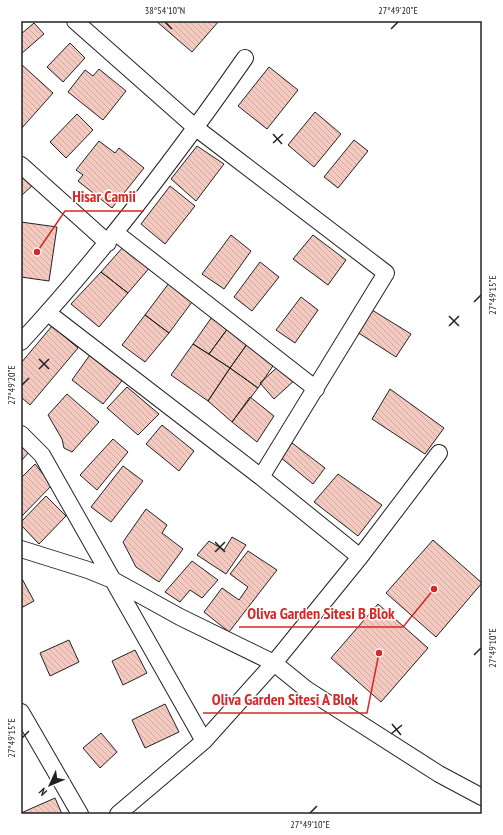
<svg xmlns="http://www.w3.org/2000/svg" width="503" height="835" viewBox="0 0 503 835" font-family="'PT Sans Narrow',sans-serif">
  <style>
    .building { fill: url(#building-back-hatch); stroke: #222 }
    .lines { fill: none; stroke-linecap: round; stroke-linejoin: round }
    .minor-casing { stroke: #222; stroke-width: 18 }
    .minor { stroke: #fff; stroke-width: 16 }
    .ticks { fill: none; stroke: #222; stroke-width: 1.5 }
    .leader { fill: none; stroke: #d62828; stroke-width: 1.5 }
    .callout-dot { fill: #d62828; stroke: #fff; stroke-width: 1.5 }
    .callout-label { font-size: 16px; text-anchor: middle; font-weight: bold; fill: #d62828; stroke: #fff; stroke-width: 3; stroke-linejoin: round; paint-order: stroke }
    .neatline { fill: none; stroke: #222; stroke-width: 1.5 }
    .ticks-label { font-size: 10px; text-anchor: middle; fill: #222 }
  </style>
  <defs>
    <pattern id="building-back-hatch" width="6" height="6" patternUnits="userSpaceOnUse"><rect width="6" height="6" fill="#f3c9c0"/><path d="M-1 5l2 2M0 0l6 6M5-1l2 2" fill="none" stroke="#d0aca5"/></pattern>
  </defs>
  <rect width="100%" height="100%" fill="#fff"/>
  <!-- building -->
  <path class="building" d="M156,21H219L192,52Z
    M34,23L44,34L21,54V34Z
    M70,43L85,58L63,82L47,67Z
    M21,64L53,93L21,129Z
    M269,67L298,90L267,129L238,106Z
    M99,69L126,91L103,120L68,92L85,70L93,76Z
    M315,112L341,134L314,167L288,145Z
    M77,114L93,130L66,158L50,142Z
    M354,140L368,151L338,188L324,177Z
    M99,141L115,153L119,148L144,168L112,208L78,181L83,175L76,170Z
    M197,146L224,164L196,201L171,179Z
    M21,172L33,185L21,196Z
    M170,186L195,206L165,244L141,224Z
    M21,222L57,227L49,281L21,277Z
    M231,235L251,251L224,289L202,274Z
    M313,235L346,260L328,285L293,259Z
    M124,246L151,266L128,293L101,272Z
    M260,262L279,277L252,311L234,297Z
    M101,272L128,293L99,327L71,304Z
    M169,283L192,302L169,333L145,315Z
    M301,297L318,310L295,343L276,330Z
    M372,310L411,334L396,357L357,332Z
    M214,314L231,324L209,354L193,344Z
    M145,315L169,333L145,362L122,345Z
    M231,324L250,340L230,368L209,354Z
    M52,326L78,348L30,405L21,397V363Z
    M250,340L277,360L258,388L230,368Z
    M193,344L230,368L208,401L171,375Z
    M92,352L125,377L103,404L72,380Z
    M283,362L297,378L274,399L260,383Z
    M230,368L258,388L232,422L208,401Z
    M127,387L159,414L138,435L107,408Z
    M390,389L444,428L425,454L372,419Z
    M67,394L99,422L72,452L64,448L62,439L48,415Z
    M250,397L274,416L257,442L232,422Z
    M162,425L194,451L179,471L146,444Z
    M113,439L128,452L97,490L80,475Z
    M21,442L30,451L21,461Z
    M292,443L325,468L313,484L280,457Z
    M35,464L52,485L21,517V478Z
    M123,466L143,481L111,522L91,507Z
    M338,474L382,505L358,536L314,502Z
    M46,496L66,516L39,544L21,525V522Z
    M146,509L167,525L162,533L183,549L159,582L136,567L123,542Z
    M232,537L246,545L226,574L197,555L209,541L224,550Z
    M433,540L482,583L436,637L386,593Z
    M248,551L277,570L229,632L204,612L222,588L239,600L248,587L230,574Z
    M192,561L218,580L202,598L190,590L180,602L165,592Z
    M21,577L34,601L21,608Z
    M378,604L428,648L381,702L331,658Z
    M69,640L79,662L50,676L40,653Z
    M135,650L147,673L123,685L112,661Z
    M165,704L179,732L145,748L132,720Z
    M101,733L117,752L100,768L83,748Z
    M55,798L62,814H21V813Z"/>
  <g class="lines">
    <defs>
      <path id="minor" d="M75,21L196,128L386,273L261,477
        M21,165L108,243
        M116,233L316,389
        M48,313L261,477L360,557
        M21,342C103,253 176,157 245,58
        M21,434L42,455L204,741
        M21,549L88,570L115,581L180,617L274,663L306,689L439,774L482,797
        M21,712L80,814
        M118,814L204,741L274,663L360,557L439,453"/>
    </defs>
    <!-- minor casing -->
    <use href="#minor" class="minor-casing"/>
    <!-- minor -->
    <use href="#minor" class="minor"/>
  </g>
  <!-- ticks -->
  <path class="ticks" d="M165,22L172,29M391,29L398,22M273,134L282,144M273,143L283,134M474,302L481,295M449,316L459,326M449,326L459,316M39,359L49,369M39,369L49,359M22,385L29,378M215,542L225,552M215,552L225,542M474,655L481,648M392,724L401,735M391,734L402,725M22,738L29,731M310,813L317,806"/>
  <!-- callouts -->
  <path class="leader" d="M37 252L65 211H144M434 589L403 627H239M379 653L367 713H203"/>
  <g class="callout-dot">
    <circle cx="37" cy="252" r="4"/>
    <circle cx="434" cy="589" r="4"/>
    <circle cx="379" cy="653" r="4"/>
  </g>
  <g class="callout-label">
    <text x="104" y="202">Hisar Camii</text>
    <text x="321" y="619">Oliva Garden Sitesi B Blok</text>
    <text x="285" y="705">Oliva Garden Sitesi A Blok</text>
  </g>
  <!-- border -->
  <rect width="503" height="835" fill="none" stroke="#ffffff" stroke-width="44"/>
  <!-- north arrow -->
  <g transform="translate(50 785) rotate(226)" stroke="#ffffff" stroke-width="3" paint-order="stroke">
  <path d="M0-3L7 15L0 10L-7 15Z" fill="#222222"/>
  <text y="-6" font-size="11" font-weight="bold" text-anchor="middle" fill="#222222">N</text>
  </g>
  <rect x="22" y="22" width="459" height="791" class="neatline"/>
  <g class="ticks-label">
    <text x="165" y="14">38°54'10"N</text>
    <text x="398" y="14">27°49'20"E</text>
    <text transform="translate(492 295) rotate(-90)" y="4">27°49'15"E</text>
    <text transform="translate(11 385) rotate(-90)" y="4">27°49'20"E</text>
    <text transform="translate(492 648) rotate(-90)" y="4">27°49'10"E</text>
    <text transform="translate(11 738) rotate(-90)" y="4">27°49'15"E</text>
    <text x="310" y="828">27°49'10"E</text>
  </g>
</svg>
